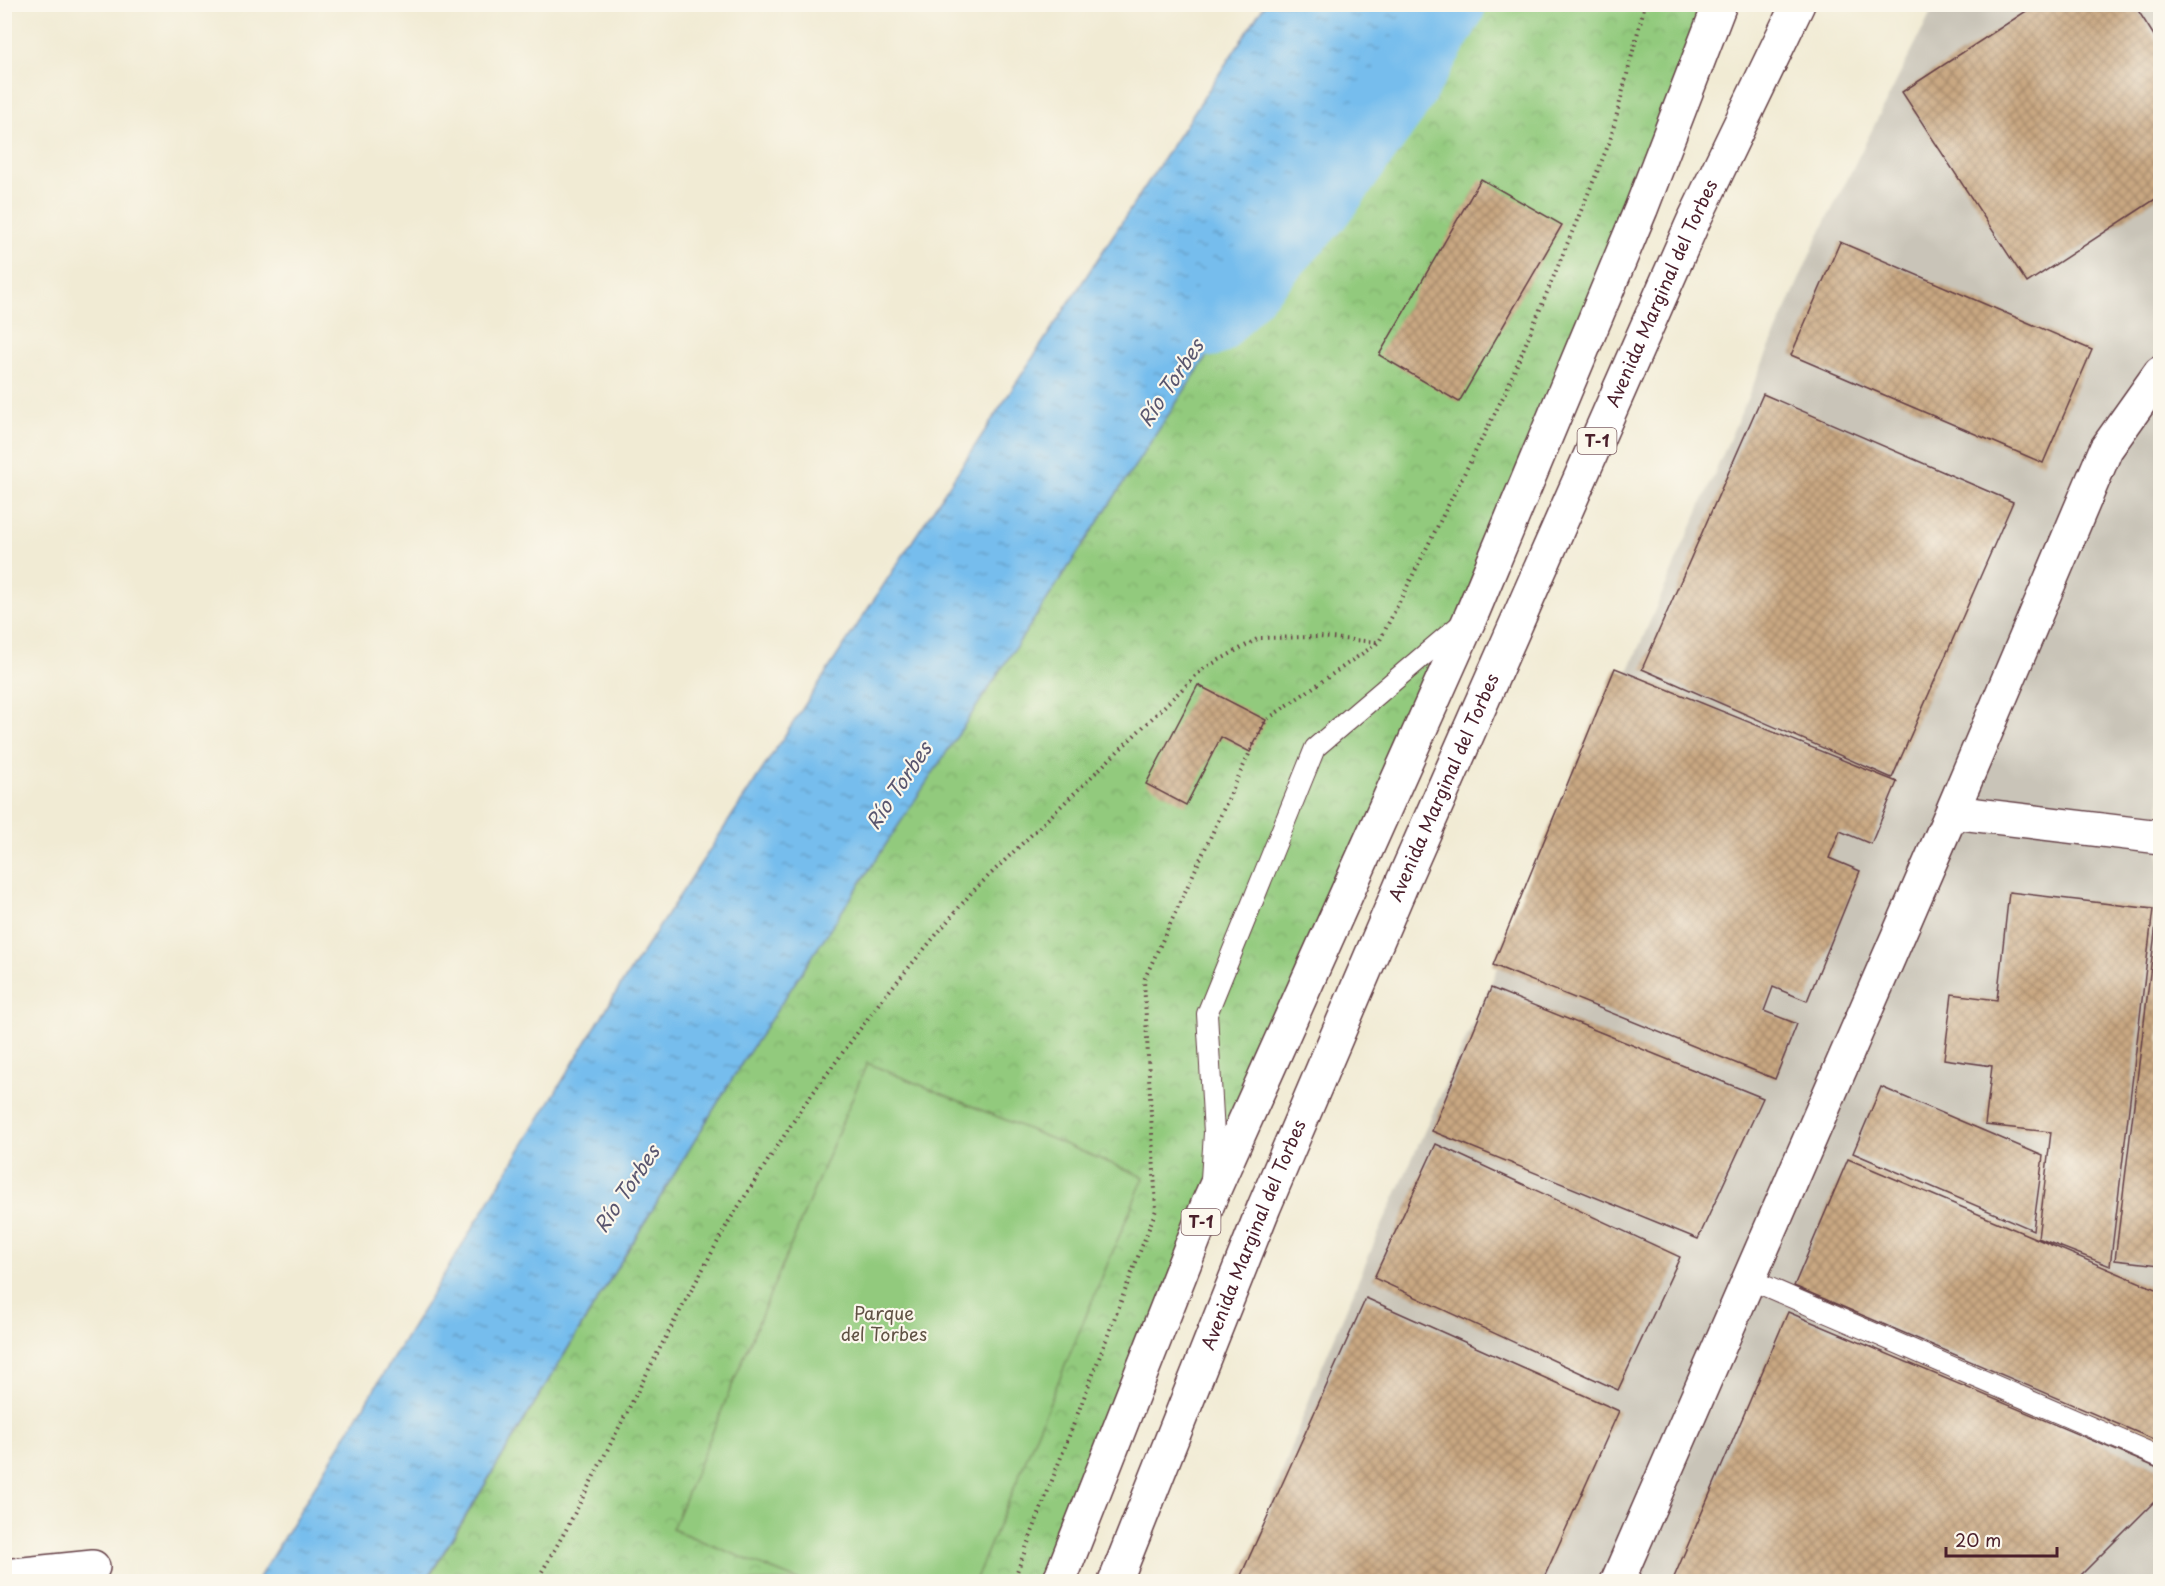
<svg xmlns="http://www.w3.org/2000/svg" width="2165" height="1586" viewBox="0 0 2165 1586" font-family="'Playpen Sans',sans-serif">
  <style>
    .industrial { fill: #c9c4b8 }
    .park { fill: url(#park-crowns); stroke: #6e7454; stroke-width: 1.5 }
    .pitch { fill: #92ca7d; stroke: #6e7454; stroke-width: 1.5 }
    .water { fill: url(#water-ripples); stroke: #606e8c; stroke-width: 1.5 }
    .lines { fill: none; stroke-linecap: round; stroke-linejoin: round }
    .river { stroke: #76bded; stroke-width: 68 }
    .building { fill: url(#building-cross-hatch) }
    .lane-casing { stroke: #633e44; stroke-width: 22 }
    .street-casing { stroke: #633e44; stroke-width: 36 }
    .highway-casing { stroke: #633e44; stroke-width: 36 }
    .path { stroke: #633e44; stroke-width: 4; stroke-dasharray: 1.5 4.5; stroke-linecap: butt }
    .lane { stroke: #fff; stroke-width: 20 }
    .street { stroke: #fff; stroke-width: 33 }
    .highway { stroke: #fff; stroke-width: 33 }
    .labels { text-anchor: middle; stroke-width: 4.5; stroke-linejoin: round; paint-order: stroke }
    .shield { fill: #fbf7ec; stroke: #7f6065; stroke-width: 1.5 }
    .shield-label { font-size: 16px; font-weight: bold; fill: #4a1f2b }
    .street-label { font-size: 18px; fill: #4a1f2b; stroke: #fbf7ec }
    .park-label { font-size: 18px; fill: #605244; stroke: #fbf7ec }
    .water-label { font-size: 20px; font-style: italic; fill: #59566f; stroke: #fbf7ec }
  </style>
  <defs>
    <pattern id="park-crowns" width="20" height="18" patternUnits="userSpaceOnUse" patternTransform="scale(1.5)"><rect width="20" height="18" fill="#92ca7d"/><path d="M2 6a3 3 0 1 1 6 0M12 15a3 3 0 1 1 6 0" fill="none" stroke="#7fad6c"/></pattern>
    <pattern id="water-ripples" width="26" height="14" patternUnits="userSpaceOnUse" patternTransform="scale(1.5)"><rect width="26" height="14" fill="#76bded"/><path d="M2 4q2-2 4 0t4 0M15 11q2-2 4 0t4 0" fill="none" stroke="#6399c0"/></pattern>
    <pattern id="building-cross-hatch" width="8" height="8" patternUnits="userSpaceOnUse" patternTransform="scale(1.5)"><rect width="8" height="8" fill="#c9a882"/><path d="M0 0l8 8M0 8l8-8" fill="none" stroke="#a5886b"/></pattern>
  </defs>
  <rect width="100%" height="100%" fill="#fbf7ec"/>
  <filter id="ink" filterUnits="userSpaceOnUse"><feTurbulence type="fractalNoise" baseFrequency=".0167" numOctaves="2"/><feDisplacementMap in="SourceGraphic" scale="12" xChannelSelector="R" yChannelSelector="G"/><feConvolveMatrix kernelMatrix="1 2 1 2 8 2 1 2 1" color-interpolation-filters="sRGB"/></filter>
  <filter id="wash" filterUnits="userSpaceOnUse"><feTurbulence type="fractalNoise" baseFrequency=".008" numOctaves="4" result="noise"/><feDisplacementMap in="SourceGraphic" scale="24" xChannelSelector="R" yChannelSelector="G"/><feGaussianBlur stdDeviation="1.35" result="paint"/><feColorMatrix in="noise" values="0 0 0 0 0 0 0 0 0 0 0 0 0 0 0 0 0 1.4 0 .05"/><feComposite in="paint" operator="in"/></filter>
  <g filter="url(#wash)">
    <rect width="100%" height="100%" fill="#f1ebd4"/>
    <!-- industrial -->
    <path class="industrial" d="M1935,5H2160V1581L1242,1582L1318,1376L1373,1246L1539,876L1816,241Z"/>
    <!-- park -->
    <path class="park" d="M1438,5H1720L1059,1581L426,1582L740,1066Z"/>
    <!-- pitch -->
    <path class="pitch" d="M867,1063L1144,1177L975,1581H800L672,1529Z"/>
    <!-- water -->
    <path class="water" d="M1265,4L1438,5L740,1066L426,1581H257L619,988Z"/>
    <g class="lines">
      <!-- river -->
      <path class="river" d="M1211,323L1321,203L1395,101L1452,4"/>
    </g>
    <g id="blocks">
      <!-- building -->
      <path class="building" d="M2037,4H2134L2160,45V196L2027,283L1902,92Z
        M1481,179L1562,225L1459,402L1379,355Z
        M1840,242L2092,350L2043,463L1791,355Z
        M1763,394L2013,502L1892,778L1642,669Z
        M1615,668L1897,782L1871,844L1840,831L1829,858L1860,871L1807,1001L1773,987L1764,1011L1797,1024L1775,1079L1493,965Z
        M1198,685L1266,720L1250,752L1221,737L1186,805L1146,784Z
        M2009,892L2153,909L2110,1266L2038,1238L2051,1132L1985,1125L1992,1066L1944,1059L1952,994L1997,1000Z
        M2158,908L2160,909V1265L2115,1260Z
        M1491,988L1763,1098L1698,1239L1432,1131Z
        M1881,1087L2043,1156L2033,1230L1853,1153Z
        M1436,1144L1680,1257L1618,1390L1374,1278Z
        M1848,1159L2160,1291V1442L1794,1286Z
        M1366,1298L1619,1411L1542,1582H1238Z
        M1788,1312L2160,1469V1496L2074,1582H1672Z"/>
    </g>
  </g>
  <g filter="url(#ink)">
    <use href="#blocks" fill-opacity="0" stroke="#633e44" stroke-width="1.5"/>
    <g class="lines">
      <defs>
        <path id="lane" d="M1211,1179L1214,1133L1207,1014L1315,748L1462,623
          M1749,1279L2160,1457"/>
        <path id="street" d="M1952,812L2160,837
          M4,1576L93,1567
          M1617,1582L1952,812L2106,449L2160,373"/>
        <g id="highway">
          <path d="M1059,1582L1209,1201L1471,616L1641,209L1720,4"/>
          <path id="s1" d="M1115,1582L1264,1207L1403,881L1693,222L1798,4"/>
        </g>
      </defs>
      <!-- lane casing -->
      <use href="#lane" class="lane-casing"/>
      <!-- street casing -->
      <use href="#street" class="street-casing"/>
      <!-- highway casing -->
      <use href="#highway" class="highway-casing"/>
      <!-- path -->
      <path class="path" d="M536,1582L567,1528L661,1346L729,1221L804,1105L880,1002L972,892L1203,669L1259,638L1319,637L1377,642
        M1013,1582L1156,1210L1144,980L1250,752L1266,720L1379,642L1506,391L1610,141L1645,4"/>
      <!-- lane -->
      <use href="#lane" class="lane"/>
      <!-- street -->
      <use href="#street" class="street"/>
      <!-- highway -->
      <use href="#highway" class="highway"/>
    </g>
  </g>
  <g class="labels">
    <!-- shield labels -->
    <g class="shield">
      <rect x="1577.5" y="428" width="39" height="26" rx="4.5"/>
      <rect x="1181.5" y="1209" width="39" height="26" rx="4.5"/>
    </g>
    <g class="shield-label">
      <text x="1597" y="447">T-1</text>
      <text x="1201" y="1228">T-1</text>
    </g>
    <!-- street labels -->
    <g class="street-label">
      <text dy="6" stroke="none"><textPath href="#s1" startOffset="1400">Avenida Marginal del Torbes</textPath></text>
      <text dy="6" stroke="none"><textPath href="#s1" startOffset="860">Avenida Marginal del Torbes</textPath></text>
      <text dy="6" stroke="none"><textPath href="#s1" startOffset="374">Avenida Marginal del Torbes</textPath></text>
    </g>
    <!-- park labels -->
    <g class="park-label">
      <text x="884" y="1320">Parque<tspan x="884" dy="21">del Torbes</tspan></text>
    </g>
    <!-- water labels -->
    <g class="water-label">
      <text transform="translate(1171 383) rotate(-56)" y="7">Río Torbes</text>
      <text transform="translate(899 786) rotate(-56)" y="7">Río Torbes</text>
      <text transform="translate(627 1189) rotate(-56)" y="7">Río Torbes</text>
    </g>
  </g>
  <!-- margin -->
  <rect width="2165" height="1586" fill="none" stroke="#fbf7ec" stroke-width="24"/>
  <!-- scale -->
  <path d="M1946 1547v9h111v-9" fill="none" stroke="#4a1f2b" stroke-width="3"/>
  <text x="1955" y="1547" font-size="18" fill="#4a1f2b" stroke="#fbf7ec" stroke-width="4.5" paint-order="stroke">20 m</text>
</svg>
